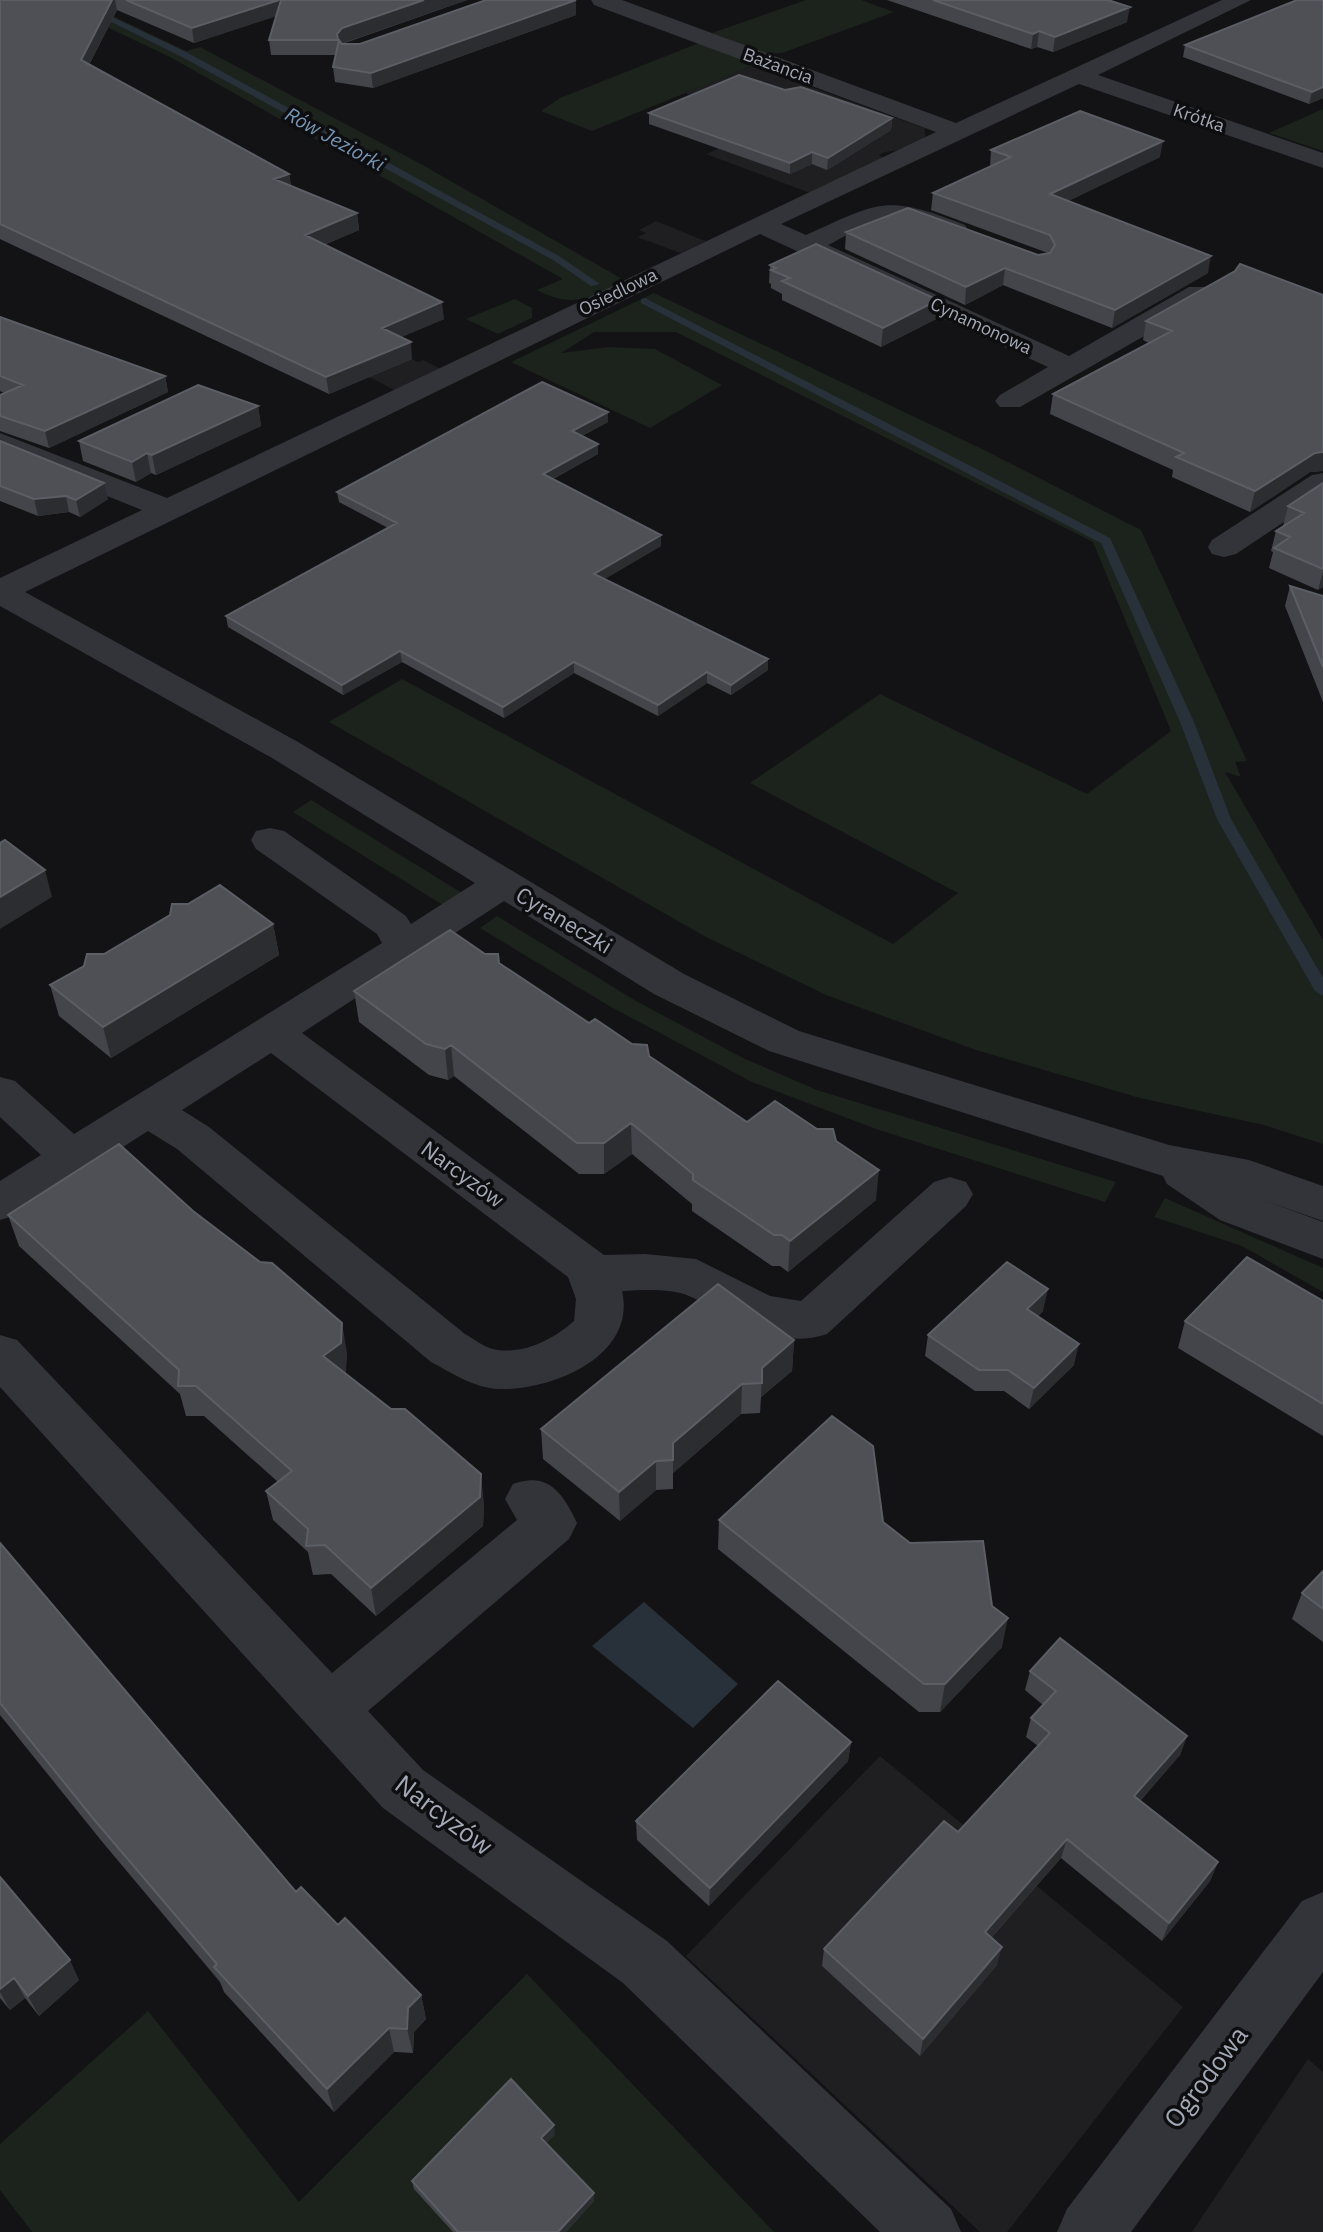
<svg xmlns="http://www.w3.org/2000/svg" width="1323" height="2232" viewBox="0 0 1323 2232" font-family="'IBM Plex Sans',sans-serif">
  <style>
    .built { fill: #1f1f22 }
    .green { fill: #1b231c }
    .water { fill: #28313a }
    .lines { fill: none; stroke-linecap: round; stroke-linejoin: round }
    .stream { fill: #28313a; fill-rule: evenodd }
    .minor { fill: #33343a; fill-rule: evenodd }
    .wall { fill: #43454a }
    .shaded-wall { fill: #2c2d30 }
    .building { fill: #4e5056; stroke: #5b5e65; stroke-width: 2 }
    .labels { text-anchor: middle; stroke-width: 7; stroke-linejoin: round; paint-order: stroke }
    .far-street-label { font-size: 18px; fill: #a3a9b6; stroke: #0e0e10 }
    .far-water-label { font-size: 20px; font-style: italic; fill: #7696b5; stroke: #0e0e10 }
    .street-label { font-size: 22px; fill: #a3a9b6; stroke: #0e0e10 }
    .near-street-label { font-size: 26px; fill: #a3a9b6; stroke: #0e0e10 }
  </style>
  <rect width="100%" height="100%" fill="#131315"/>
  <!-- built -->
  <path class="built" d="M757,64L777,75L924,128L926,138L900,150L885,152L879,155L883,158L810,193L706,154L769,127L685,93Z
    M656,221L700,239L707,241L681,253L637,237L646,233L639,230Z
    M398,352L418,362L423,360L443,370L398,392L358,371Z
    M880,1756L1183,2007L1007,2232H980L686,1956Z
    M1308,2059L1323,2072V2232H1192Z"/>
  <!-- green -->
  <path class="green" d="M50,0H79L186,51L200,47L419,163L624,280C590,298 574,309 537,290L563,279L170,57Z
    M806,0H861L894,12L782,53L767,54L712,33Z
    M699,43L757,64L592,131L541,111L560,98Z
    M1323,109V151L1269,133Z
    M654,293L982,449L1141,530L1247,761L1235,762L1241,777L1225,772L1323,940V1144L1264,1125L1140,1098L976,1050L826,995L706,937L329,722L402,679L893,944L958,893L750,783L880,694L1087,794L1171,731L1093,542L676,332H594L561,353L609,347L655,349L722,385L650,428L511,362Z
    M515,299L532,308V318L498,334L466,319Z
    M311,800L462,893L443,905L293,812Z
    M497,916L636,1001L743,1058L817,1090L1116,1182L1105,1202L876,1129L752,1082L611,1007L480,928Z
    M1165,1198L1323,1268V1292L1242,1246L1154,1217Z
    M527,1974L774,2232H32L0,2190V2144L148,2011L299,2202Z"/>
  <!-- water -->
  <path class="water" d="M644,1602L738,1684L693,1728L592,1646Z"/>
  <g class="lines">
    <!-- stream -->
    <path class="stream" d="M67,0H77L188,53L559,256L600,284L591,286L553,260L182,57Z
      M645,298L1110,538L1194,722L1231,819L1323,978V996L1315,991L1217,819L1180,722L1101,543L641,303V299Z"/>
    <!-- minor -->
    <path class="minor" d="M591,0H622L956,123L1222,0H1251L1098,75L1323,153V168L1079,84L781,224L806,235C881,201 886,194 965,225L969,231L965,237C938,243 914,216 886,219C867,221 845,237 828,245L1069,356L1189,287H1209L1213,293L1209,299L1020,407H1000L995,401L1000,395L1048,367L760,234L25,592L298,742L684,974L799,1031L1169,1145L1249,1160L1323,1186V1221L1266,1201L1323,1222V1259L1220,1220L1167,1184L1163,1176L769,1051L654,994L504,901L302,1033L604,1255L645,1254L696,1259L770,1296L801,1301L934,1182L950,1177L966,1182L973,1194L966,1206L827,1334C772,1352 735,1315 689,1296C671,1288 642,1290 622,1291C637,1356 552,1391 499,1389C474,1388 452,1373 431,1362L177,1149L148,1131L16,1215L0,1220V1181L41,1155L0,1117V1077L15,1081L74,1134L382,943L377,934L256,849L251,840L256,831L270,828L284,831L406,916L411,924L475,883L272,758L0,606V578L142,510L0,453V433L167,498L936,132L594,5ZM271,1053L568,1277L576,1299L574,1321C554,1339 522,1356 493,1349C484,1347 474,1339 465,1334L209,1127L182,1110Z
      M1323,473V496L1236,554L1224,557L1212,554L1208,547L1212,540L1312,475Z
      M0,1335L17,1340L332,1673L517,1520L505,1499L513,1484C548,1471 563,1493 577,1523L569,1539L368,1711L423,1770L667,1941L951,2209L961,2232H880L623,1983L383,1808L0,1387Z
      M1323,1892V1972L1131,2232H1057L1067,2209L1302,1901Z"/>
  </g>
  <!-- wall -->
  <path class="wall" d="M0,0H467L342,44H360L576,0V15L373,88L335,82L333,67L336,55H271L269,40L276,16L194,43L117,10L89,65L289,174L291,186L357,213L359,230L324,245L444,319L401,337L412,359L329,394L0,239Z
    M887,0H1108L1127,22L1053,52L1037,47L1031,49Z
    M1323,0V98L1309,104L1183,57L1185,45Z
    M785,90L892,118L891,130L827,170L812,164L790,174L649,124V113Z
    M991,150L1160,157L1068,201L1208,273L1112,328L1003,285L965,305L845,249L846,232L1038,255L1048,253L931,210L933,193L990,167Z
    M770,265L936,319L881,347L782,300V294L771,288V284L769,283Z
    M1323,295V471L1310,472L1250,512L1172,477L1173,470L1050,414L1053,394L1149,343L1143,340L1146,321Z
    M0,317L165,376L168,392L49,448L0,431V395L4,393L0,391Z
    M258,406L261,426L156,475L151,473L136,482L83,461L79,441Z
    M608,422L582,436L598,444V454L553,479L661,546L604,579L768,659V670L731,695L707,683L658,716L574,673L504,718L402,662L343,695L228,627L226,616L388,528L339,502L337,492Z
    M0,441L108,499L80,517L69,512L38,516L0,501Z
    M1323,483V587L1318,590L1269,568L1273,552L1271,551L1276,531L1283,526L1288,506Z
    M1290,586L1323,596V702L1285,606Z
    M273,924L279,955L111,1058L59,1016L50,985L104,954Z
    M499,963L589,1023L649,1056L747,1122L836,1141L876,1200L788,1272L780,1266H772L692,1211V1204L632,1154L604,1174H579L454,1076L448,1080L429,1075L359,1022L354,991Z
    M8,1215L347,1353L345,1374L484,1504L483,1526L376,1616L331,1574L313,1575L308,1552L273,1520L266,1491L278,1482L204,1416H186L180,1394L19,1246Z
    M1323,1301V1436L1178,1348L1185,1321Z
    M1043,1311L1038,1316L1074,1365L1029,1409L1004,1391H975L925,1356L928,1335Z
    M794,1340L792,1371L761,1397L760,1413L741,1414L673,1473V1489L656,1490L620,1521L543,1459L541,1429Z
    M719,1520L883,1522L992,1606L1002,1647L940,1712H919L718,1549Z
    M0,1543L296,1892L338,1925L421,1995L426,2019L414,2032L413,2053L394,2052L334,2112L224,1992L220,1982L104,1844L0,1715Z
    M1323,1571V1642L1292,1619L1302,1593Z
    M1030,1671L1187,1736L1180,1755L1140,1801L1218,1862L1210,1881L1162,1941L1061,1858L991,1938L997,1965L920,2056L822,1966L824,1949L958,1832L1038,1746L1026,1737L1031,1718L1043,1705L1025,1690Z
    M851,1742L848,1761L709,1906L637,1840L636,1821Z
    M0,1877L79,1980L39,2016L25,1998L10,2010L0,1998Z
    M555,2134L546,2143L594,2193V2201L566,2232H453L414,2189L412,2181Z"/>
  <!-- shaded-wall -->
  <path class="shaded-wall" d="M112,0H115L117,10L84,75L81,60Z
    M281,0L283,14L194,43L192,28Z
    M424,0H467L343,43L339,48L337,34L342,28Z
    M576,0V15L373,88L371,73Z
    M1130,7L1127,22L1053,52L1055,37Z
    M1039,31L1037,47L1031,49L1033,34Z
    M1323,87V98L1309,104L1312,92Z
    M892,118L891,130L827,170L828,158Z
    M1163,141L1160,157L1048,211L1050,194Z
    M812,152V164L790,174V163Z
    M289,174L291,190L274,179Z
    M357,213L359,230L307,252L305,235Z
    M1211,256L1208,273L1112,328L1115,310Z
    M1005,268L1003,285L965,305L966,287Z
    M938,300L936,319L881,347L883,328Z
    M442,302L444,319L383,345L382,328Z
    M411,342L412,359L329,394L326,377Z
    M165,376L168,392L49,448L45,431Z
    M258,406L261,426L156,475L152,455Z
    M608,412V422L572,441V431Z
    M598,444V454L543,484V474Z
    M1323,452V471L1310,472L1250,512L1255,491L1315,453Z
    M147,453L151,473L136,482L132,462Z
    M104,483L108,499L80,517L76,500Z
    M66,496L69,512L38,516L34,499Z
    M661,535V546L595,585L594,574Z
    M1323,572V587L1318,590Z
    M400,651L402,662L343,695L342,685Z
    M768,659V670L731,695V685Z
    M574,662V673L504,718L503,707Z
    M707,672V683L658,716V705Z
    M45,870L52,897L0,929V897Z
    M273,924L279,955L111,1058L103,1027Z
    M451,1045L454,1076L448,1080L445,1049Z
    M631,1123L632,1154L604,1174V1143Z
    M879,1170L876,1200L788,1272L790,1241Z
    M1048,1289L1043,1311L1023,1330L1027,1309Z
    M342,1323L347,1353L346,1373L328,1386L323,1356Z
    M794,1340L792,1371L761,1397L762,1368Z
    M1079,1344L1074,1365L1029,1409L1034,1388Z
    M742,1384L741,1414L673,1473V1489V1443Z
    M656,1461V1490L620,1521L619,1492Z
    M481,1474L484,1504L483,1526L376,1616L371,1588Z
    M1008,1618L1002,1647L940,1712L945,1684Z
    M1187,1736L1180,1755L1127,1815L1134,1796Z
    M851,1742L848,1761L709,1906L710,1888Z
    M1067,1839L1061,1858L980,1950L985,1932Z
    M1218,1862L1210,1881L1162,1941L1169,1923Z
    M1002,1947L997,1965L920,2056L923,2039Z
    M70,1960L79,1980L39,2016L28,1996Z
    M14,1978L25,1998L10,2010L0,1992V1989Z
    M421,1995L426,2019L414,2032L413,2053L407,2029L408,2008Z
    M389,2028L394,2052L334,2112L327,2089Z
    M554,2125L555,2134L542,2147L541,2138Z
    M594,2193V2201L566,2232H558Z"/>
  <!-- building -->
  <path class="building" d="M0,0H112L81,60L289,174L274,179L357,213L305,235L442,302L382,328L411,342L326,377L0,224Z
    M126,0H279L192,28Z
    M281,0H424L342,28L337,34L338,40H269Z
    M486,0H576L371,73L333,67L339,40L342,44H360Z
    M933,0H1108L1130,7L1055,37L1039,31L1033,34Z
    M1297,0H1323V87L1312,92L1185,45Z
    M739,75L785,90L801,87L892,118L828,158L812,152L790,163L649,113Z
    M1080,111L1163,141L1050,194L1211,256L1115,310L1005,268L966,287L846,232L908,208L1038,255L1050,253L1055,245L1050,235L933,193L1011,157L991,150Z
    M816,244L938,300L883,328L782,281L790,278L771,270L776,268L770,265Z
    M1240,264L1323,295V452L1315,453L1255,491L1176,457L1184,453L1053,394L1172,331L1146,321L1235,271Z
    M0,317L165,376L45,431L0,416V395L23,385L0,376Z
    M542,382L608,412L572,431L598,444L543,474L661,535L594,574L768,659L731,685L707,672L658,705L574,662L503,707L400,651L342,685L226,616L397,523L337,492Z
    M198,385L258,406L152,455L147,453L132,462L79,441Z
    M0,441L104,483L76,500L66,496L34,499L0,486Z
    M1323,483V569L1274,548L1290,537L1276,531L1304,513L1288,506Z
    M1290,586L1323,596V667Z
    M5,840L45,870L0,897V843Z
    M220,885L273,924L103,1027L50,985L84,966L87,954H104L170,915L172,904H188Z
    M450,930L485,954H498L499,963L589,1023L595,1019L632,1044L647,1045L649,1056L747,1122L775,1101L817,1129H833L836,1141L879,1170L790,1241L782,1235H774L693,1180V1174L631,1123L604,1143H577L451,1045L445,1049L426,1044L354,991Z
    M119,1144L193,1211L260,1262L272,1263L342,1323L341,1343L323,1356L391,1409H405L481,1474L480,1497L371,1588L325,1545L306,1546L308,1529L266,1491L292,1471L196,1386H178L179,1370L8,1215Z
    M1247,1257L1323,1301V1404L1185,1321Z
    M1007,1262L1048,1289L1027,1309L1079,1344L1034,1388L1008,1370H979L928,1335Z
    M718,1284L794,1340L762,1368V1383L742,1384L673,1443V1460L656,1461L619,1492L541,1429Z
    M832,1416L873,1446L883,1522L910,1543L983,1541L992,1606L1008,1618L945,1684H924L719,1520Z
    M0,1543L296,1892L301,1887L338,1925L345,1918L421,1995L408,2008L407,2029L389,2028L327,2089L214,1967L217,1964L92,1817L0,1703Z
    M1323,1571V1609L1302,1593Z
    M1060,1638L1187,1736L1134,1796L1218,1862L1169,1923L1067,1839L985,1932L1002,1947L923,2039L824,1949L944,1821L958,1832L1050,1733L1031,1718L1056,1691L1030,1671Z
    M778,1681L851,1742L710,1888L636,1821Z
    M0,1877L70,1960L28,1996L14,1978L0,1989Z
    M511,2079L554,2125L541,2138L594,2193L558,2232H458L412,2181Z"/>
  <g class="labels">
    <!-- far-street labels -->
    <g class="far-street-label">
      <text transform="translate(778 66) rotate(20)" y="6">Bażancia</text>
      <text transform="translate(1199 118) rotate(19)" y="6">Krótka</text>
      <text transform="translate(618 292) rotate(-26)" y="6">Osiedlowa</text>
      <text transform="translate(981 326) rotate(25)" y="6">Cynamonowa</text>
    </g>
    <!-- far-water labels -->
    <g class="far-water-label">
      <text transform="translate(335 139) rotate(29)" y="7">Rów Jeziorki</text>
    </g>
    <!-- street labels -->
    <g class="street-label">
      <text transform="translate(564 920) rotate(31)" y="8">Cyraneczki</text>
      <text transform="translate(463 1174) rotate(36)" y="8">Narcyzów</text>
    </g>
    <!-- near-street labels -->
    <g class="near-street-label">
      <text transform="translate(444 1815) rotate(37)" y="9">Narcyzów</text>
      <text transform="translate(1206 2077) rotate(-53)" y="9">Ogrodowa</text>
    </g>
  </g>
</svg>
